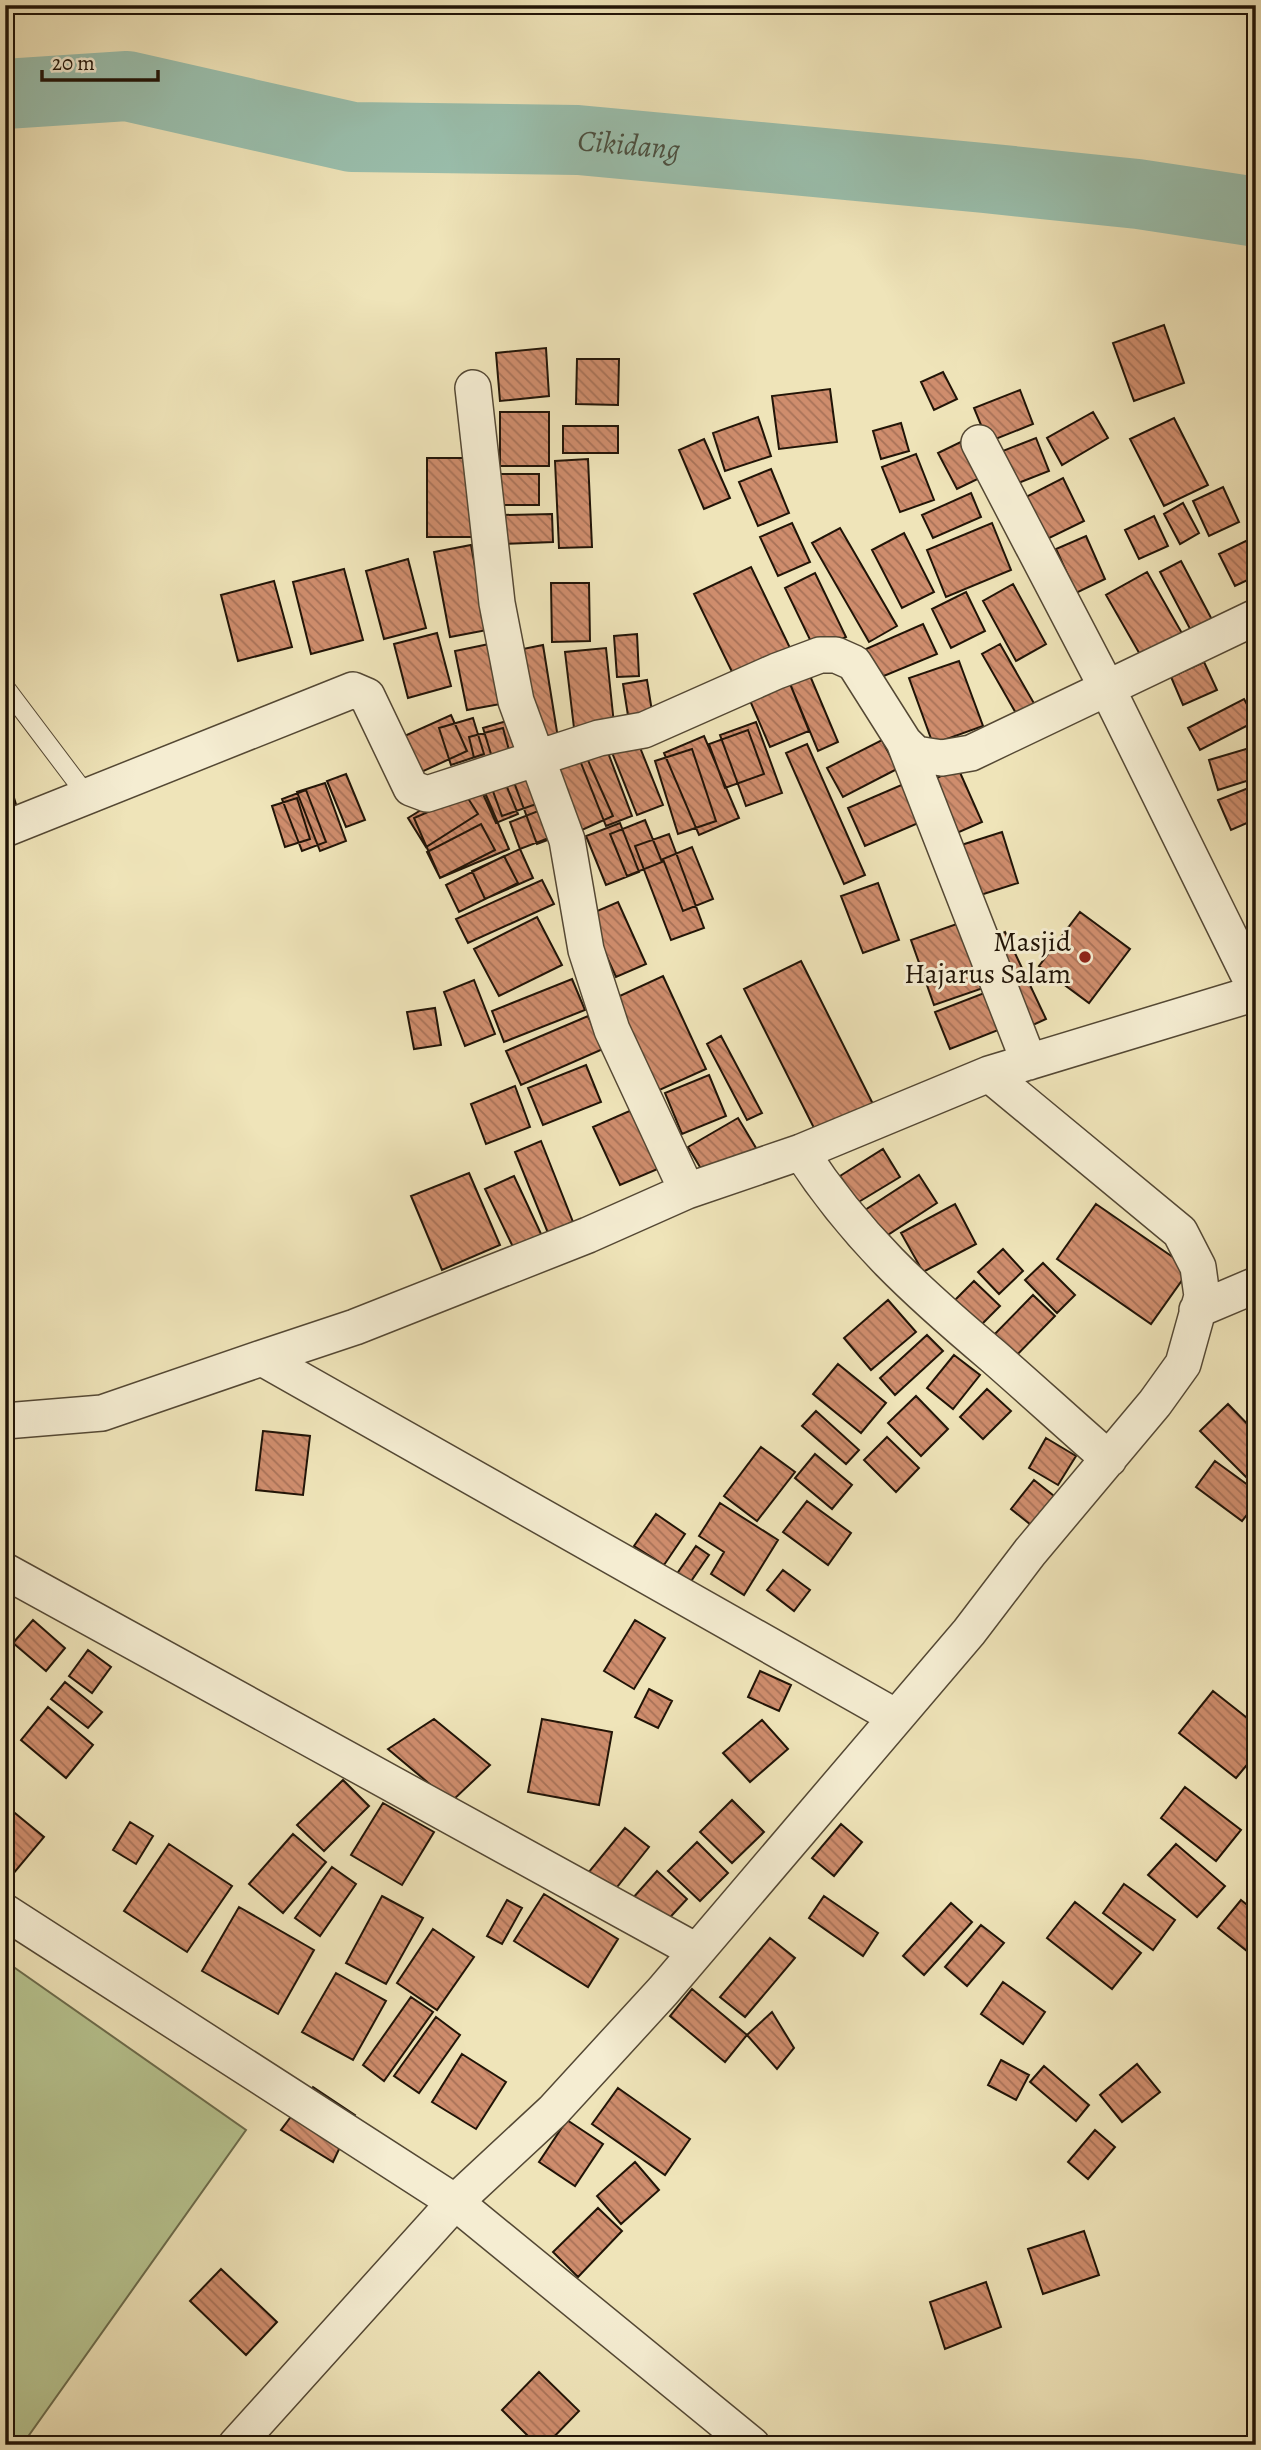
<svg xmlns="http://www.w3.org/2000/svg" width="1261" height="2450" viewBox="0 0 1261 2450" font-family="Alegreya,serif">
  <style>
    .pitch { fill: #b7c490; stroke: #6c6c4c; stroke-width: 2 }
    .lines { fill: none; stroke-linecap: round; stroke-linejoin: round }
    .river { stroke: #9abfad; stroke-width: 70 }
    .building { fill: url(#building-back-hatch); stroke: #211407; stroke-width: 2 }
    .lane-casing { stroke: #544834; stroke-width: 20 }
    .street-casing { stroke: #544834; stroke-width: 38 }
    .lane { stroke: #f5edd2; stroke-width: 18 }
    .street { stroke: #f5edd2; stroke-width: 35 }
    .poi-dot { fill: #8f2418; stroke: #f5edd2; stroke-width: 2.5 }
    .labels { text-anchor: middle; stroke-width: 6; stroke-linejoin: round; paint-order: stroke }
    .poi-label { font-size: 28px; fill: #211407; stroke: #f5edd2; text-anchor: end }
    .water-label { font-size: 30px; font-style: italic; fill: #4b5041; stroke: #f5edd2 }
  </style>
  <defs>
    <pattern id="building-back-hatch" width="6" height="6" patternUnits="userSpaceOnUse" patternTransform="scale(1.75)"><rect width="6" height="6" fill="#cf8d6d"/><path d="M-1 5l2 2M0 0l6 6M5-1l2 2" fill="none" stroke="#a87258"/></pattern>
  </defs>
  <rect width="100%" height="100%" fill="#efe4b9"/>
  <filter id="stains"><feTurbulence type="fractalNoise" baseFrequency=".00286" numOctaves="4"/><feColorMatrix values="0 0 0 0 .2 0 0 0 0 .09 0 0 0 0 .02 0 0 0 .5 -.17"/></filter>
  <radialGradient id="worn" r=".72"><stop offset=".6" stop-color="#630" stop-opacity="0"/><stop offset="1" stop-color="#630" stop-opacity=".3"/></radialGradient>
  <!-- pitch -->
  <path class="pitch" d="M5,1961L246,2130L22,2445H5Z"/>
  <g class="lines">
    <!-- river -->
    <path class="river" id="s1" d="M5,94L127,86L352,137L578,140L984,178L1138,194L1256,212"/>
  </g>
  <!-- building -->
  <path class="building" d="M1164,325L1184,383L1134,401L1113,343Z
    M546,348L549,396L500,401L496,353Z
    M577,359H619L618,405L576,404Z
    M943,372L957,399L934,410L921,382Z
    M830,389L837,442L779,449L772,396Z
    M1020,390L1033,424L988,442L974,408Z
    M500,412H549V466H500Z
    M1093,412L1108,438L1062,465L1047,438Z
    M758,417L771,456L725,471L713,433Z
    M1174,418L1208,485L1164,506L1130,439Z
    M901,423L909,451L881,459L873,431Z
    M563,426H618V453H563Z
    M973,436L992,472L957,489L938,453Z
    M1036,438L1049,471L1003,489L990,456Z
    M704,439L730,498L704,509L679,450Z
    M916,454L934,500L900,512L882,467Z
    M427,458H476V537H427Z
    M588,459L592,547L559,548L555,461Z
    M771,469L789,513L758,526L739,482Z
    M496,474H539V505H496Z
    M1063,478L1084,521L1037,544L1016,502Z
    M1223,487L1239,522L1209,536L1193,501Z
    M971,493L981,517L933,538L922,515Z
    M1183,503L1199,533L1180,544L1164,514Z
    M552,514L553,542L504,544L503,515Z
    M1154,516L1168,546L1139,559L1125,530Z
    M792,523L810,562L778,576L760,537Z
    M992,523L1011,570L946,597L927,550Z
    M840,528L897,626L869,642L812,543Z
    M904,533L934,592L902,608L872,550Z
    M1086,536L1105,579L1076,593L1056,549Z
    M1256,536V576L1235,586L1219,554Z
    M471,545L487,630L450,637L434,552Z
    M408,559L426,628L384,639L366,571Z
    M1181,561L1218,631L1197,642L1160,572Z
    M751,567L791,650L735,678L694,594Z
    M344,569L363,640L311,654L293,582Z
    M1147,572L1187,642L1146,665L1106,595Z
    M815,573L846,637L816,652L785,588Z
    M274,581L292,647L238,661L221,595Z
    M551,583H589L590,641L552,642Z
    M1013,584L1046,644L1016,661L983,601Z
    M966,592L985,631L951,648L932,609Z
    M923,624L937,654L879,678L866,649Z
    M437,633L451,686L408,698L394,644Z
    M637,634L639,676L617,677L614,636Z
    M494,643L506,703L467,710L455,651Z
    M1000,644L1039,712L1021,722L982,654Z
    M543,645L558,738L532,742L518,650Z
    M606,648L614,724L574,728L565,652Z
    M959,661L983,726L933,744L909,678Z
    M1204,662L1217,690L1183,705L1171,677Z
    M808,671L838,742L818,751L788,679Z
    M788,679L809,731L770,747L748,696Z
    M647,680L654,724L630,728L623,684Z
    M1244,699L1256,721L1200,750L1188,728Z
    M451,715L467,751L417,774L400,738Z
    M520,717L532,756L495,767L483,728Z
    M473,718L484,754L451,765L439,728Z
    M756,722L782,793L746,806L720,735Z
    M503,728L513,765L478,774L469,737Z
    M748,730L764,774L725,788L709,744Z
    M635,735L663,805L637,815L609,745Z
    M704,736L739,818L699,835L664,753Z
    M882,740L897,769L843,797L827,768Z
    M604,742L632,816L606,826L577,753Z
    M807,744L865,875L844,884L786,753Z
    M1256,746V778L1218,790L1209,760Z
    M582,747L613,816L573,834L542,765Z
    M692,749L716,821L678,834L655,761Z
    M537,764L564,834L537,844L511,774Z
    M537,767L548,800L502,816L490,783Z
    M5,768L18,811L5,814Z
    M958,768L982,822L950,836L926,783Z
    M346,774L365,820L346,827L327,781Z
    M502,775L518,814L496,823L479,785Z
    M325,783L346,841L320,851L297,792Z
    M906,783L923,821L865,846L848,808Z
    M1256,785V819L1231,830L1218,800Z
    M460,786L478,814L426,847L408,818Z
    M483,788L509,849L440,878L414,818Z
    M306,790L326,842L302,851L282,799Z
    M297,798L310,839L285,847L272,806Z
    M551,806L562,833L520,849L510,822Z
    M645,820L662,862L627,876L610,834Z
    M620,823L639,872L606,885L586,836Z
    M481,824L495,850L440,878L427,852Z
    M1002,832L1018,883L968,899L952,848Z
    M669,834L704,928L671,940L635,846Z
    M692,847L713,899L683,911L663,859Z
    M520,849L533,878L485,899L472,871Z
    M504,856L518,883L459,912L446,885Z
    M542,880L554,904L468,943L456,919Z
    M878,883L899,940L863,953L841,896Z
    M618,902L646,964L616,977L588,915Z
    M1080,912L1130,949L1089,1003L1039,966Z
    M537,917L562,965L499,996L474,949Z
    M971,919L995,984L934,1005L911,940Z
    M1005,932L1046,1019L1022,1030L986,940Z
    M801,961L873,1104L816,1132L744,989Z
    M663,976L706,1069L655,1092L611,1000Z
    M572,979L585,1010L504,1042L492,1011Z
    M474,980L495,1034L465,1046L444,992Z
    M992,990L1006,1027L950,1049L935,1012Z
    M435,1008L441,1045L414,1049L407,1012Z
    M588,1016L603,1049L521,1085L506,1051Z
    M721,1036L762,1113L747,1120L707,1044Z
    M586,1065L601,1102L543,1125L528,1088Z
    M709,1075L726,1116L682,1134L665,1093Z
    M515,1086L530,1127L486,1144L471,1104Z
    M634,1109L660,1168L620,1185L593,1127Z
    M738,1118L756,1148L706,1177L688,1147Z
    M541,1141L573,1222L548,1233L515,1152Z
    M883,1149L900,1177L857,1203L840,1176Z
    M469,1173L500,1245L442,1270L411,1196Z
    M919,1175L937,1203L883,1238L865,1210Z
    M514,1176L542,1236L514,1249L485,1189Z
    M955,1204L976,1244L923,1272L901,1233Z
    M1096,1204L1190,1269L1151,1324L1057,1259Z
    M1003,1249L1023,1271L999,1294L978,1272Z
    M1043,1263L1075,1295L1057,1313L1025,1280Z
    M974,1281L1000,1306L976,1330L950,1305Z
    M1033,1295L1055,1316L1009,1363L987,1342Z
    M888,1300L916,1332L871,1370L844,1338Z
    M927,1335L943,1351L895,1395L880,1378Z
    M954,1355L980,1375L953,1409L927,1388Z
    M838,1364L886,1403L861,1433L813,1394Z
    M987,1389L1011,1411L983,1439L960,1417Z
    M916,1396L948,1429L921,1456L888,1423Z
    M1228,1404L1256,1433V1470L1248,1479L1200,1431Z
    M816,1411L859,1450L846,1464L802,1426Z
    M263,1431L310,1436L303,1495L256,1490Z
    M887,1437L919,1468L896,1492L864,1460Z
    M1046,1438L1076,1456L1058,1485L1029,1468Z
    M761,1447L795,1472L757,1521L724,1496Z
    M815,1454L852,1485L832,1509L795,1478Z
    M1215,1461L1256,1491V1503L1242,1521L1196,1487Z
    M1034,1480L1054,1496L1031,1525L1011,1509Z
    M807,1501L851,1533L828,1565L783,1532Z
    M720,1503L778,1540L744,1595L711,1574L724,1552L699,1536Z
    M656,1514L685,1534L664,1565L634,1546Z
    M696,1546L709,1555L685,1590L672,1581Z
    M783,1570L810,1590L794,1611L767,1590Z
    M33,1620L65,1648L46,1671L13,1643Z
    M635,1620L665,1638L634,1689L604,1671Z
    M88,1650L111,1667L92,1693L69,1676Z
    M760,1671L791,1685L779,1711L748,1697Z
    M65,1682L102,1712L88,1728L51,1699Z
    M649,1689L672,1701L658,1728L635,1717Z
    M1213,1691L1256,1725V1754L1236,1778L1179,1733Z
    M48,1707L93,1745L66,1778L21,1740Z
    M434,1719L490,1765L451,1802L388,1749Z
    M542,1719L612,1732L599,1805L528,1792Z
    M762,1720L788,1749L750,1782L723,1753Z
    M343,1780L369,1806L324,1851L297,1825Z
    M1185,1787L1241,1830L1216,1861L1161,1818Z
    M732,1800L764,1832L732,1863L700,1832Z
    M383,1803L434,1832L402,1885L351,1855Z
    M10,1809L44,1837L8,1880L5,1878V1814Z
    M130,1822L153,1836L136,1864L113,1850Z
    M841,1824L862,1842L834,1876L812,1858Z
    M625,1828L649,1847L613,1892L588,1873Z
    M293,1834L326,1862L283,1913L249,1884Z
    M697,1842L728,1873L700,1901L668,1871Z
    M169,1844L232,1886L187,1952L124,1911Z
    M1176,1844L1225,1886L1197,1917L1148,1875Z
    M332,1867L356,1884L320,1936L295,1918Z
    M657,1871L687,1899L662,1926L632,1899Z
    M1124,1884L1175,1920L1153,1950L1103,1913Z
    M544,1894L618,1939L588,1987L514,1941Z
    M382,1896L423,1918L386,1984L346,1963Z
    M824,1896L878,1933L863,1956L809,1918Z
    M507,1900L522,1908L502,1944L487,1936Z
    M1241,1900L1256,1912V1950L1252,1955L1218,1928Z
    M1075,1902L1141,1953L1112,1989L1047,1938Z
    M951,1903L972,1922L924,1975L903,1956Z
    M239,1907L314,1950L278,2014L202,1971Z
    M981,1925L1004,1943L967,1986L945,1967Z
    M433,1929L474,1957L437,2010L397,1983Z
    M770,1938L795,1958L745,2017L720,1997Z
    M336,1973L386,2001L353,2060L302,2032Z
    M1003,1982L1045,2012L1023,2044L981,2014Z
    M692,1989L747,2035L725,2062L670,2016Z
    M411,1997L433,2012L384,2081L363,2065Z
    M772,2012L794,2048L777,2069L747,2035Z
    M436,2017L460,2035L419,2093L394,2076Z
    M462,2054L506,2082L476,2129L432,2102Z
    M1001,2060L1029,2075L1016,2100L988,2085Z
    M1137,2064L1160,2092L1122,2122L1100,2095Z
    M1044,2066L1089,2105L1076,2121L1030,2082Z
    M313,2087L355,2115L333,2162L281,2130Z
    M618,2088L690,2139L665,2175L592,2124Z
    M567,2120L603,2144L575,2186L539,2162Z
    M1095,2130L1115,2147L1088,2179L1068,2162Z
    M635,2162L659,2190L621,2224L597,2196Z
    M598,2208L622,2231L578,2277L553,2252Z
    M1084,2231L1099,2275L1043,2294L1028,2249Z
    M221,2269L277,2322L246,2355L190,2301Z
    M986,2282L1001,2327L945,2349L930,2302Z
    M539,2372L579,2411L546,2445H537L502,2410Z"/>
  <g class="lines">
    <defs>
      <path id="lane" d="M5,687L88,797"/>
      <path id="street" d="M473,388L497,603L516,701L567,840L586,950L612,1030L687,1191
        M979,443L1107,688L1256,990
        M904,742L1029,1062
        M5,829L353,690L367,696L411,788L427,794L599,738L644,730L777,671L820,655H836L854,663L904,742L916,754L942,758L971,753L1256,617
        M801,1152C856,1237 917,1292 993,1356C1032,1390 1070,1425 1109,1459
        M1197,1310L1256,1285
        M262,1358L896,1717
        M5,1421L102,1413L262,1358L355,1327L588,1235L687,1191L801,1152L989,1074L1256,993
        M5,1571L696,1951
        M5,1912L455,2202L752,2445
        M236,2445L455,2202L553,2111L663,1991L969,1632L1030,1552L1155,1403L1183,1364L1202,1296L1198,1267L1180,1232L989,1074"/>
    </defs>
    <!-- lane casing -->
    <use href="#lane" class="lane-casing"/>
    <!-- street casing -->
    <use href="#street" class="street-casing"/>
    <!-- lane -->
    <use href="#lane" class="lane"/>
    <!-- street -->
    <use href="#street" class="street"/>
  </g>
  <!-- markers -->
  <circle class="poi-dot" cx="1085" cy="957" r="7"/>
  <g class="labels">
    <!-- poi labels -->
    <g class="poi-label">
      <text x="1071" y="951">Masjid<tspan x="1071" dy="32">Hajarus Salam</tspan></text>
    </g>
    <!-- water labels -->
    <g class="water-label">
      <text dy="10" stroke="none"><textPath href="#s1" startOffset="630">Cikidang</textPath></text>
    </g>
  </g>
  <!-- margin -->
  <rect width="1261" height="2450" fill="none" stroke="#efe4b9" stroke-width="28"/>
  <rect x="7" y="7" width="1247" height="2436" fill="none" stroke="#211407" stroke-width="3.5"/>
  <rect x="14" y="14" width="1233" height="2422" fill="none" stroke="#211407" stroke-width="2"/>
  <!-- scale -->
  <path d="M42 70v10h116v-10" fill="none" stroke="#211407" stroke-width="3.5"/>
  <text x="52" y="70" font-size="21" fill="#211407" stroke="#f5edd2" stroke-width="5" paint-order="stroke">20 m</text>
  <rect width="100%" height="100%" filter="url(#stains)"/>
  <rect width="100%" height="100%" fill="url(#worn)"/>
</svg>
